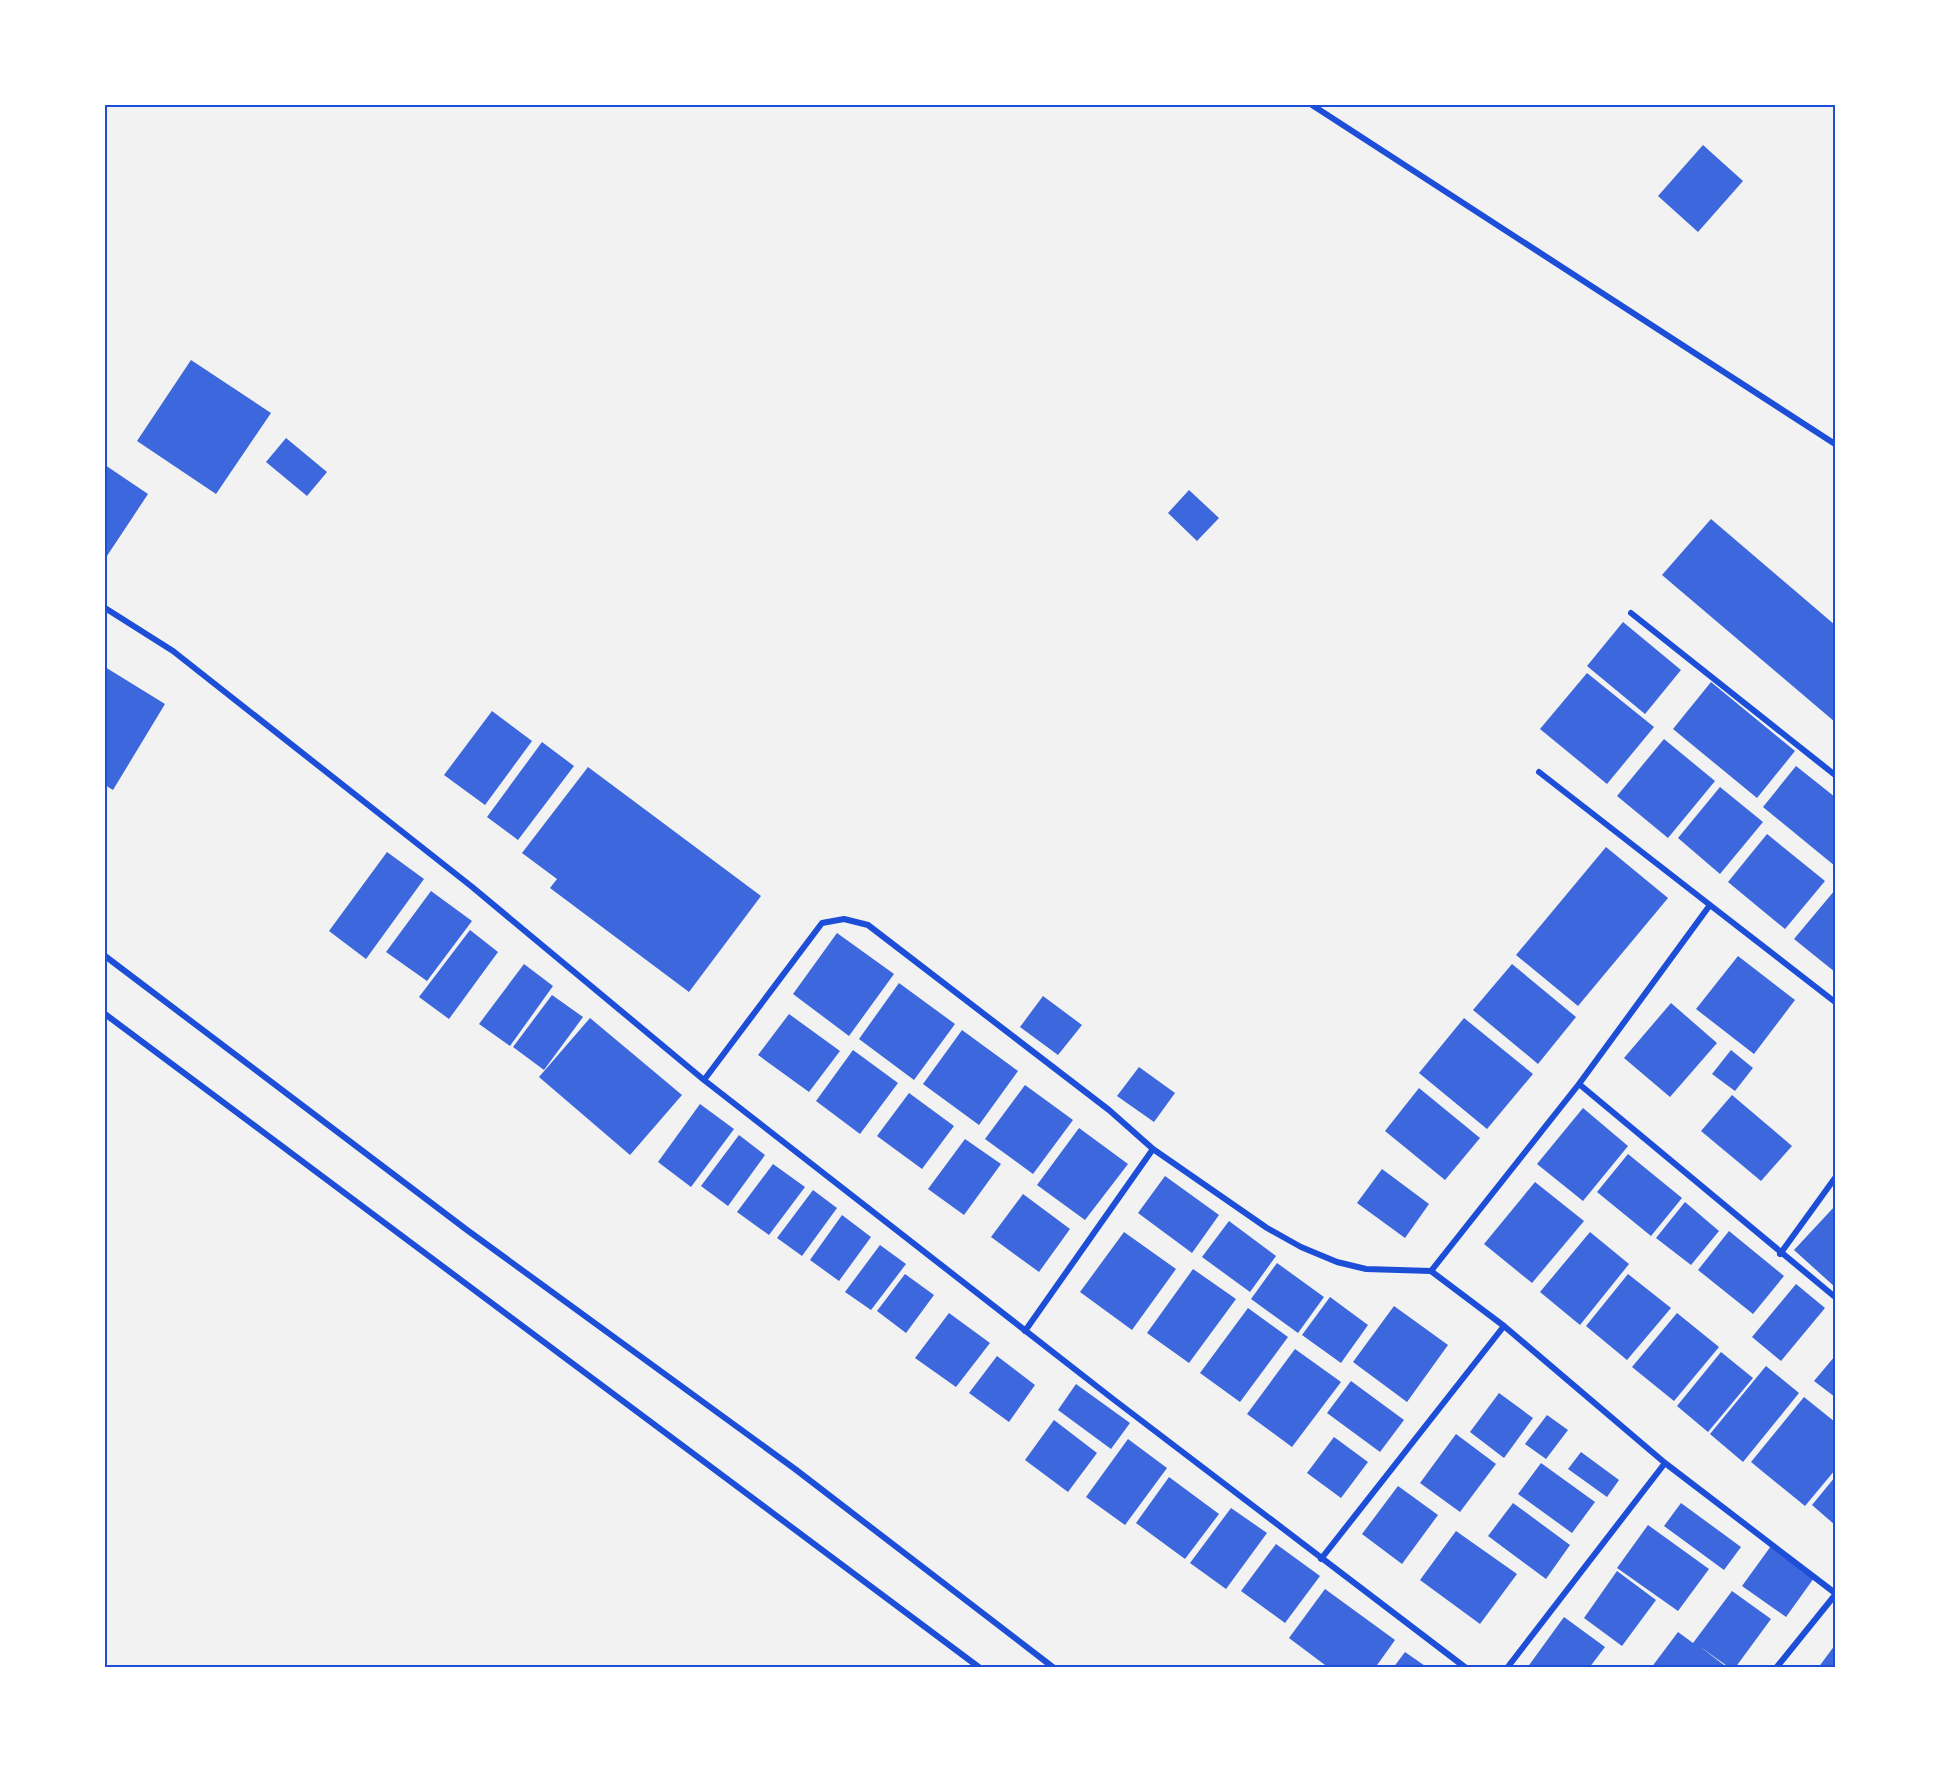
<svg xmlns="http://www.w3.org/2000/svg" width="1940" height="1773" viewBox="0 0 1940 1773" font-family="Signika,sans-serif">
  <style>
    .building { fill: #3d67dc }
    .lines { fill: none; stroke-linecap: round; stroke-linejoin: round }
    .minor { stroke: #1d4ed8; stroke-width: 6 }
    .neatline { fill: none; stroke: #1d4ed8; stroke-width: 2 }
  </style>
  <rect width="100%" height="100%" fill="#f2f2f2"/>
  <!-- building -->
  <path class="building" d="M1703,145L1743,181L1698,232L1658,196Z
    M191,360L271,413L216,494L137,441Z
    M286,438L327,472L307,496L266,462Z
    M105,465L148,494L105,559Z
    M1189,490L1219,518L1197,541L1168,513Z
    M1711,519L1835,625V722L1662,575Z
    M1623,622L1681,670L1645,714L1587,666Z
    M105,667L165,704L113,790L105,785Z
    M1587,673L1654,727L1607,784L1540,729Z
    M1711,682L1795,751L1757,798L1673,729Z
    M492,711L532,741L485,805L444,775Z
    M1664,739L1715,781L1668,838L1617,796Z
    M542,742L574,766L518,840L487,817Z
    M1796,766L1835,797V866L1763,807Z
    M588,767L761,896L689,992L550,888L557,879L522,853Z
    M1720,787L1763,822L1720,874L1678,838Z
    M1767,834L1825,881L1785,929L1728,882Z
    M1606,847L1668,898L1578,1006L1516,955Z
    M387,852L424,879L366,959L329,931Z
    M1835,890V972L1794,939Z
    M431,891L472,921L427,981L386,952Z
    M470,930L498,952L449,1019L419,997Z
    M837,933L894,974L849,1036L793,994Z
    M1738,956L1795,1000L1754,1054L1696,1009Z
    M524,964L553,986L510,1046L479,1024Z
    M1512,964L1576,1017L1538,1064L1473,1010Z
    M899,983L955,1024L914,1080L859,1039Z
    M552,995L583,1017L544,1070L513,1047Z
    M1043,996L1082,1025L1058,1055L1020,1027Z
    M1671,1003L1717,1043L1670,1097L1624,1058Z
    M789,1014L840,1051L809,1092L758,1055Z
    M590,1018L682,1095L630,1155L539,1077Z
    M1464,1018L1533,1074L1487,1129L1419,1073Z
    M962,1030L1018,1071L979,1125L923,1084Z
    M853,1050L898,1083L860,1134L816,1101Z
    M1731,1050L1753,1068L1735,1091L1712,1074Z
    M1139,1067L1175,1093L1154,1122L1117,1096Z
    M1025,1085L1073,1120L1033,1174L985,1139Z
    M1419,1088L1480,1138L1445,1180L1385,1131Z
    M909,1093L954,1126L922,1169L877,1136Z
    M1732,1095L1792,1146L1761,1181L1701,1131Z
    M700,1104L734,1129L691,1187L658,1162Z
    M1583,1108L1628,1146L1583,1201L1537,1164Z
    M1079,1128L1128,1164L1085,1220L1037,1185Z
    M739,1135L765,1155L728,1206L701,1186Z
    M965,1139L1001,1164L964,1215L928,1189Z
    M1628,1154L1682,1198L1651,1236L1597,1192Z
    M773,1164L805,1187L769,1235L737,1212Z
    M1382,1169L1429,1204L1405,1238L1357,1203Z
    M1165,1176L1219,1215L1192,1253L1138,1213Z
    M1535,1182L1584,1221L1532,1283L1484,1244Z
    M813,1190L837,1208L802,1256L777,1238Z
    M1023,1194L1070,1229L1039,1272L991,1237Z
    M1685,1202L1719,1231L1691,1265L1656,1238Z
    M1835,1206V1287L1794,1250Z
    M842,1215L871,1237L839,1281L810,1260Z
    M1229,1221L1276,1256L1250,1292L1202,1257Z
    M1729,1231L1784,1276L1753,1314L1698,1270Z
    M1124,1232L1176,1269L1132,1330L1080,1292Z
    M1590,1232L1629,1264L1580,1325L1540,1292Z
    M880,1245L906,1264L871,1310L845,1292Z
    M1277,1263L1324,1297L1298,1333L1251,1299Z
    M1193,1269L1236,1299L1189,1363L1147,1333Z
    M905,1274L934,1295L906,1333L877,1311Z
    M1628,1274L1671,1308L1627,1360L1586,1326Z
    M1796,1284L1825,1308L1781,1361L1752,1337Z
    M1330,1297L1368,1325L1341,1363L1302,1335Z
    M1394,1306L1448,1345L1407,1402L1353,1362Z
    M1248,1308L1288,1337L1240,1402L1200,1373Z
    M949,1313L990,1343L956,1387L915,1358Z
    M1677,1313L1719,1347L1674,1401L1632,1367Z
    M1295,1349L1341,1382L1292,1447L1247,1414Z
    M1721,1352L1753,1378L1708,1432L1677,1406Z
    M997,1356L1035,1385L1009,1422L969,1393Z
    M1835,1356V1397L1814,1381Z
    M1766,1366L1799,1393L1743,1462L1710,1434Z
    M1351,1381L1404,1420L1380,1452L1327,1413Z
    M1076,1384L1130,1423L1111,1449L1058,1410Z
    M1499,1393L1533,1418L1504,1458L1470,1432Z
    M1804,1397L1835,1422V1470L1805,1506L1751,1462Z
    M1547,1415L1568,1430L1546,1459L1525,1444Z
    M1054,1420L1097,1453L1068,1492L1025,1460Z
    M1456,1434L1496,1464L1460,1512L1420,1483Z
    M1334,1437L1368,1462L1341,1498L1307,1473Z
    M1128,1439L1167,1468L1125,1525L1086,1497Z
    M1581,1452L1619,1480L1607,1497L1568,1469Z
    M1541,1463L1595,1502L1572,1533L1518,1494Z
    M1169,1477L1219,1514L1185,1559L1136,1523Z
    M1835,1477V1525L1812,1505Z
    M1398,1486L1438,1515L1402,1564L1362,1534Z
    M1513,1503L1570,1545L1546,1579L1488,1536Z
    M1681,1503L1741,1547L1724,1570L1664,1526Z
    M1231,1508L1267,1533L1226,1589L1190,1563Z
    M1648,1525L1709,1569L1678,1611L1617,1568Z
    M1456,1531L1517,1574L1480,1624L1420,1580Z
    M1276,1544L1320,1576L1285,1623L1241,1591Z
    M1771,1546L1814,1578L1786,1617L1742,1586Z
    M1617,1571L1656,1600L1622,1646L1584,1618Z
    M1325,1589L1395,1640L1375,1668H1329L1289,1638Z
    M1732,1591L1771,1619L1735,1668H1730L1699,1646L1728,1668H1651L1678,1632L1693,1643Z
    M1564,1617L1605,1647L1589,1668H1527Z
    M1835,1645V1668H1818Z
    M1405,1652L1428,1668H1393Z"/>
  <g class="lines">
    <!-- minor -->
    <path class="minor" d="M1312,105L1835,444
      M105,608L173,651L471,886L704,1080L1113,1399L1466,1668
      M1631,613L1835,775
      M1539,772L1710,905
      M105,956L467,1230L795,1469L1054,1668
      M105,1014L980,1668
      M704,1080L822,923L844,919L868,925L1109,1110L1153,1149L1025,1331
      M1579,1084L1835,1297
      M1153,1149L1267,1228L1301,1247L1337,1262L1366,1269L1431,1271L1504,1326L1321,1559
      M1780,1254L1835,1178
      M1431,1271L1579,1084L1710,905L1835,1002
      M1504,1326L1665,1463L1507,1668
      M1665,1463L1835,1593
      M1776,1668L1835,1595"/>
  </g>
  <!-- border -->
  <rect width="1940" height="1773" fill="none" stroke="#ffffff" stroke-width="213"/>
  <rect x="106" y="106" width="1728" height="1560" class="neatline"/>
</svg>
